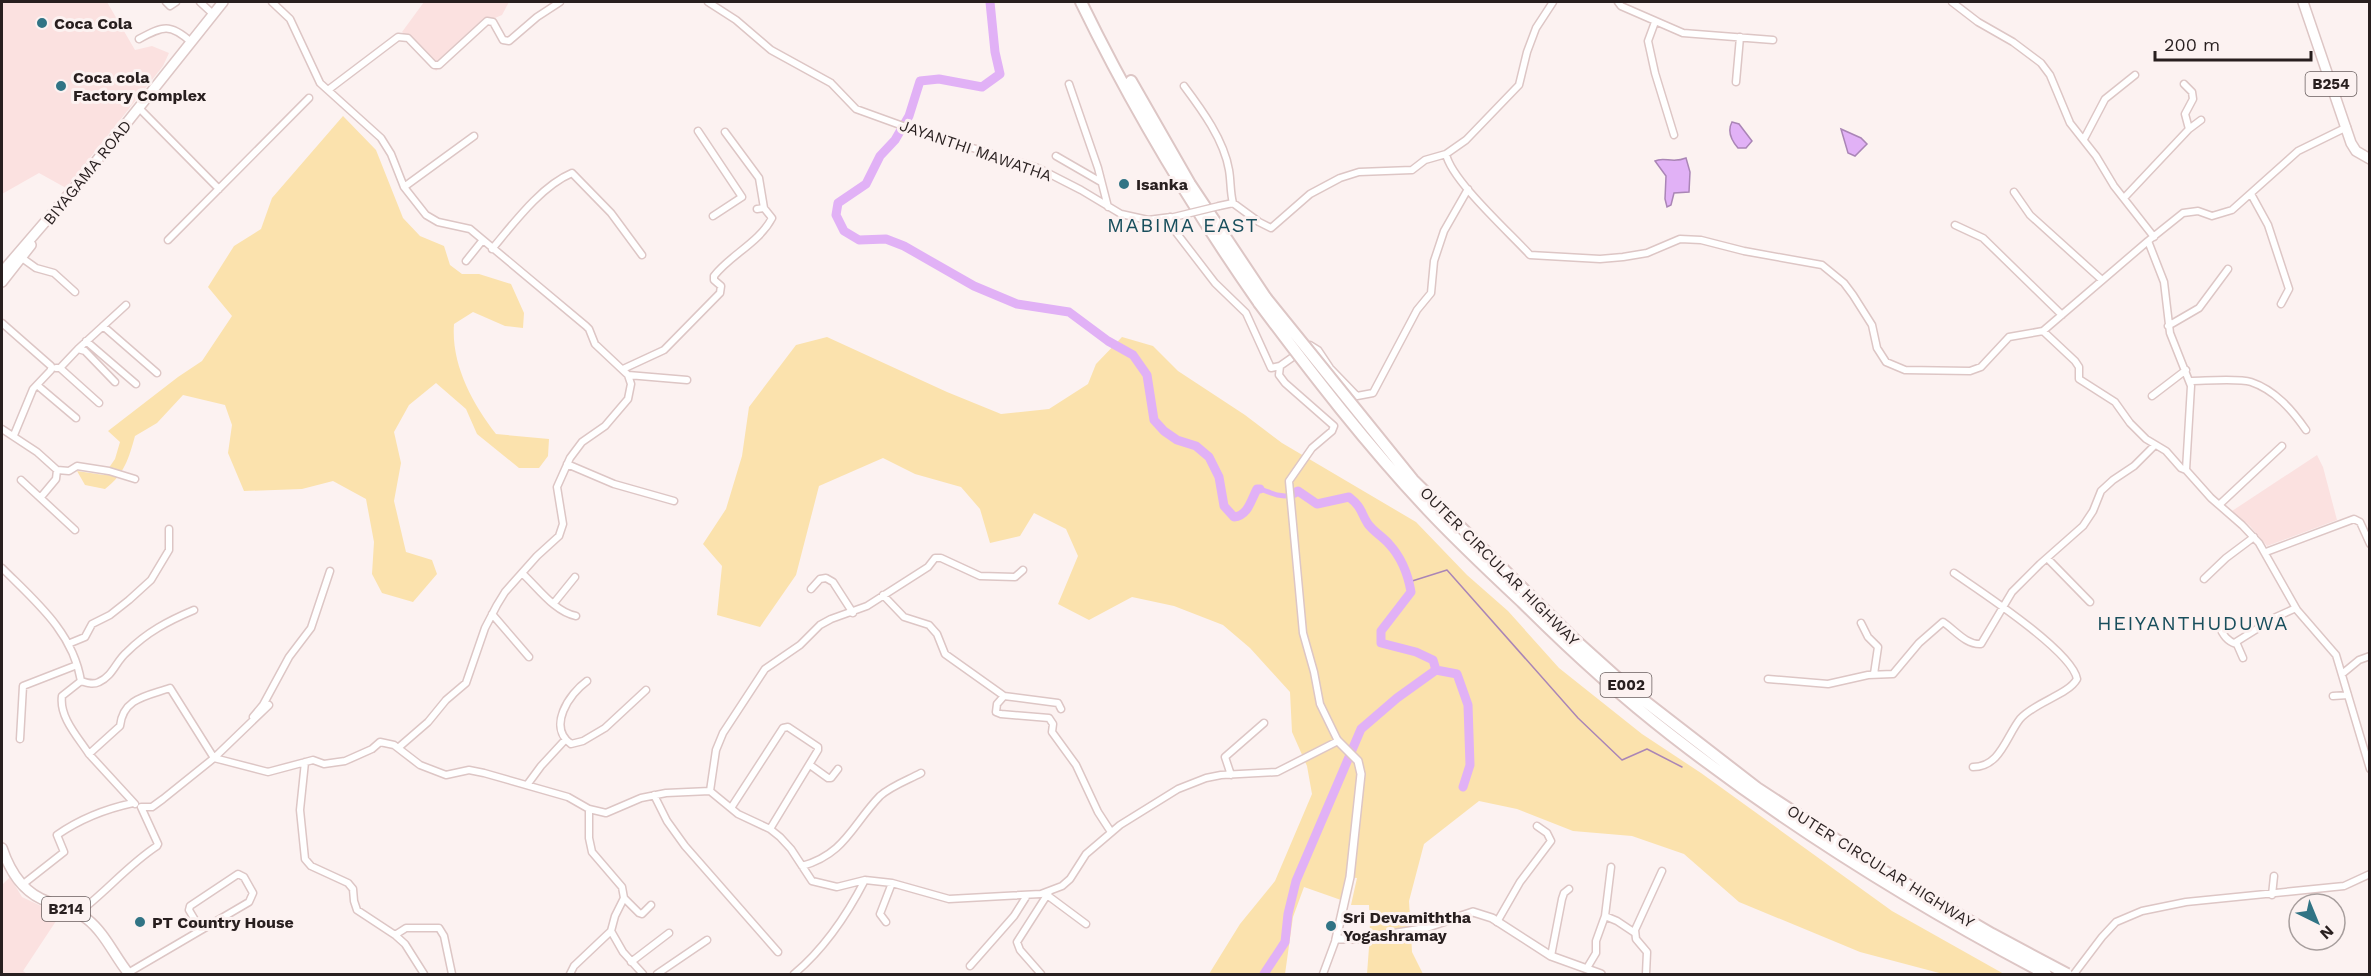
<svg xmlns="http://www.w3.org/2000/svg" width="2371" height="976" viewBox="0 0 2371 976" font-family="'Work Sans',sans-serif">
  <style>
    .built { fill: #fbe1e0 }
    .green { fill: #fbe2ad }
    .water { fill: #e1b1f6; stroke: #aa85b6; stroke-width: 1.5 }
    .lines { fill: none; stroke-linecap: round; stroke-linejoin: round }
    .stream { stroke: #aa85b6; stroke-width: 1.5 }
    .canal { stroke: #e1b1f6; stroke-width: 5 }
    .river { stroke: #e1b1f6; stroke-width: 9 }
    .minor-casing { stroke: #ddc6c5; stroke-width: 9 }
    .tertiary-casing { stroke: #ddc6c5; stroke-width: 10 }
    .primary-casing { stroke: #ddc6c5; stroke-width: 12 }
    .motorway-casing { stroke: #ddc6c5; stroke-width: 14 }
    .minor { stroke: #fff; stroke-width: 6 }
    .tertiary { stroke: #fff; stroke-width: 7 }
    .primary { stroke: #fff; stroke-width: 9 }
    .motorway { stroke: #fff; stroke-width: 10 }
    .minor-bridge-casing { stroke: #ddc6c5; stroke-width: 9; stroke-linecap: butt }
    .motorway-bridge-casing { stroke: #ddc6c5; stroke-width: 14; stroke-linecap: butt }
    .minor-bridge { stroke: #fff; stroke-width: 6 }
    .motorway-bridge { stroke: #fff; stroke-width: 10 }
    .poi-dot { fill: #317485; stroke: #fcf2f1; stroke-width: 2 }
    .labels { text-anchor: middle; stroke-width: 6; stroke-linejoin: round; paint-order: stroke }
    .shield { fill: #fcf2f1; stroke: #685e5e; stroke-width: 1.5 }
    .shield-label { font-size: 15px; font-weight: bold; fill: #281f1f }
    .poi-label { font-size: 16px; font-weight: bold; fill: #281f1f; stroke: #fcf2f1; text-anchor: start }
    .street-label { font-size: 16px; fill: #281f1f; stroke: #fcf2f1 }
    .quarter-label { font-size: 20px; letter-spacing: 1.5px; fill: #184e5c; stroke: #fcf2f1 }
  </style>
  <rect width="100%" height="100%" fill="#fcf2f1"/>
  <!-- built -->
  <path class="built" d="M2,2H107L135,50L152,46L169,53L163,66L66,188L39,173L2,194Z
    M424,2H509L502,15L481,24L436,71L423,50L402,32Z
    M2317,455L2323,467L2337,520L2267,546L2250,526L2232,511Z
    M10,877L22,897L60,915L23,971L27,974H2V885Z"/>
  <!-- green -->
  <path class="green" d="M343,116L376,150L403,218L420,236L444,246L450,265L462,274H479L511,284L524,313L523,328L505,326L473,312L454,324C451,364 472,403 496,434L549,439L548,456L539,468H519L477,434L466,409L436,383L409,405L394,432L401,463L394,501L406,552L432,560L437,574L413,602L382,593L372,574L374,542L366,499L333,481L302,489L244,491L228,453L232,425L225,405L183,395L157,423L135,436C129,458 124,475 105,489L85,485L77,471L104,475L115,459L120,442L108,431L178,377L202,361L232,316L208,287L234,246L261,229L272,198Z
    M827,337L947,392L1001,414L1049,409L1088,384L1096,364L1122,337L1153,346L1178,371L1245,415L1282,443L1416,522L1467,575L1508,611L1559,668L1642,734L1701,773L1892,911L2004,974H1943L1860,952L1739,902L1684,854L1632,836L1573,831L1517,809L1479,801L1424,844L1409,901L1412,952L1423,974H1367L1370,934L1369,905H1351L1357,878L1346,877L1341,900L1304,887L1293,917L1285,974H1209L1240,924L1275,881L1312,794L1307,766L1292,732L1290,692L1250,648L1223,625L1174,606L1132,597L1089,620L1058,604L1078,556L1066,529L1034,513L1020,536L990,543L980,509L961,487L915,474L883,458L819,486L796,575L760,627L717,615L722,566L703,544L726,509L742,456L749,407L796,345Z"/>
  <!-- water -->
  <path class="water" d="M1732,122L1739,124L1752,141L1746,148H1738C1732,141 1727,131 1732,122Z
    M1841,129L1861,138L1867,144L1855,156L1848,153Z
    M1686,158L1690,172L1689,192L1674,193L1671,205L1667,207L1665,199L1666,176L1655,161C1664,156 1672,164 1686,158Z"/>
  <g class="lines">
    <!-- stream -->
    <path class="stream" d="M1409,582L1447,570L1578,718L1622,760L1647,749L1682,767"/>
    <!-- canal -->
    <path class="canal" d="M1260,489L1277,495L1285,496"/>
    <!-- river -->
    <path class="river" d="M990,2L995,52L1000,74L982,87L939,79L920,81L909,116L895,140L880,156L866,184L838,203L836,215L844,231L859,240L886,239L904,246L974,286L1017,304L1069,312L1108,341L1133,355L1147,375L1154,420L1164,431L1177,440L1196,446L1209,457L1219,477L1224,506L1234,517C1248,516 1251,500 1257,489H1260
      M1436,670L1457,674L1468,705L1470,765L1463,787
      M1264,974L1285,942L1288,914L1296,881L1361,729L1397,698L1436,670L1433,660L1416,652L1381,643V631L1411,592C1408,574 1401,557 1389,544C1383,537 1374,532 1368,524C1360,512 1363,508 1349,497L1317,504L1298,491L1291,495"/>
    <defs>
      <path id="minor" d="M166,2L170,6L176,2
        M200,2L213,14
        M272,2L290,19L320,83L381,138L391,154L404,187L426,215L438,222L470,229L586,326L589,329L595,344L628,375L631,384L628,399L605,426L582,442L570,458L557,487L563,524L559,536L537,556L505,592L497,605L485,628L466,683L446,700L428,722L398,748
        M708,2L736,20L771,50L831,83L856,109L914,130L1038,168L1081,190L1121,214L1148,220L1171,217
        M1618,2L1621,6L1683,33L1773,40
        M1952,2L1978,22L2013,42L2041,63L2050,75L2070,123L2096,156L2114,186L2154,237
        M1655,22L1648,41L1655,73L1674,135
        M139,39C163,26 170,23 191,42
        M1736,82L1740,37
        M1069,84L1098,168L1108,207
        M2184,84L2192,92L2193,99L2185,114L2189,129L2201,120
        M1184,86C1202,110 1224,140 1229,170C1231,181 1230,192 1233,203
        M328,90L398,37L408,38L434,65H439L487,21L493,22L503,40L509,41L537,17L560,2
        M139,108L219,189
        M2347,127L2298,151L2232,210L2212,216L2198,211L2183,213L2148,241L2164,282L2170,333L2191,386L2186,470L2211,498L2242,525L2259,543L2297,610L2336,655L2370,769
        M698,131L742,197L713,216
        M725,132L759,178L764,208
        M2084,139L2105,99L2135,75
        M1446,154C1451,180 1510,233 1530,255L1600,259L1623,257L1647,253L1680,239L1701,240L1744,251L1822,265L1844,283L1853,295L1872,325L1877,348L1886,362L1905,370L1970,371L1981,367L2009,337L2043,331L2148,241
        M1056,156L1101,182
        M404,187L474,136
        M2014,192L2030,215L2102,280
        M2251,194L2268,225L2289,289L2281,304
        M2124,198L2189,129
        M1219,206L1233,203L1259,222L1271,228L1310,194L1340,178L1359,172L1412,170L1425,160L1446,154L1466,140L1519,85L1527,52L1536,28L1553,2
        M1170,217L1175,231L1215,283L1246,313L1271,368L1280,366L1310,345L1318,350L1330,368L1357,396L1373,393L1417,310L1431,293L1434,261L1444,231L1468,189
        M1955,225L1983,238L2062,315
        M168,240L309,98
        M492,249C513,224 541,186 572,173L611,213L642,255
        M22,258L36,268L54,273L75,292
        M466,261L482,241
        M2,323L51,366V370L33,389L14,435
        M103,326L157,373
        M2168,326L2199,308L2228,269
        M2043,331L2075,361L2079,367V379L2115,402L2130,423L2146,439L2166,451L2181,468L2186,470
        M86,341L136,384
        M78,349L126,305
        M56,368H60L99,403
        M60,368L78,349L85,351L115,382
        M623,369L664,350L720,293L721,286L714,280V276C730,255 759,243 772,218L764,208L757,209
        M628,375L687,380
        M2190,381C2205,381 2238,378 2251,382C2275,390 2292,410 2306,430
        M37,385L76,418
        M2152,396L2186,370
        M2,429L37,452L57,470L69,471L77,466L109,471L135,479
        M567,464L614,484L674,501
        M21,480L75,530
        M41,497L56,479L57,470
        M2219,505L2282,446
        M2266,552L2354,519L2360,522L2370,544
        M2047,558L2090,602
        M2,568C35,601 73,632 81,681L62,696C59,717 78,737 89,754L120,726C123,698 147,696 170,688L214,758L268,772L313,760L324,764L345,761L372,749L380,742L394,745L420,765L446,775L469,770L484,773L568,797L589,809L606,813L641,798L666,793L710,791L738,814L770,829L780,837L791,849L812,881L837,887L865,880
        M1954,573C1980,591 2072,651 2077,679C2068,695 2035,702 2020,719C2006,737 2000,767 1973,767
        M523,574C538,588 555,612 576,616
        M2204,579L2226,558L2254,537
        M811,589L820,579L826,578L833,582L853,613
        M883,595L904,617L929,625L937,634L945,654L1004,696L1058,703L1061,709
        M554,603L575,577
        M492,614L529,657
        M2223,622L2219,626C2223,635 2227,641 2236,644
        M1861,623L1868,637L1878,647L1874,674
        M68,644L85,637L92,624L110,615L129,600L151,580L169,550V529
        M2243,658L2236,642L2276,617L2296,608
        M2342,674L2359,660L2370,656
        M1768,679L1828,684L1868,675L1893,674L1919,643L1943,622C1955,630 1966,645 1981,644L2012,592L2040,564L2083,526L2093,511L2101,491L2113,480L2134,466L2155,445
        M81,681C87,683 93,685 99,682C113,676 116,661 127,652C147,632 168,621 194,610
        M587,681C569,694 547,727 571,744L583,741L605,728L646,690
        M1004,696L997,704L996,712L1001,714L1049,718L1053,724L1052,732L1076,765L1098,812L1111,832
        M2333,696L2348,695
        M253,717L263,705L289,657L311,628L330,571
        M20,739L23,686L77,665
        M89,754L135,804
        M305,762L300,810L305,859L311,866L348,883L353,889L354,901L357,910L395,935L405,944L424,974
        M810,765L828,778H831L838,769
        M1231,775L1225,757L1264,723
        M527,785L541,766L565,740
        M710,791L716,750L723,733L765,669L800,645L820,625L831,619L867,606L928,567L935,558H941L980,576L1015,577L1023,570
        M654,795L667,821L685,846L778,952
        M731,808L783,728L788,727L818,747V750L770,829
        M589,809V838L592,852L622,887L624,898L639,913L642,914L651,905
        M802,866C845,854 852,825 880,796C891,786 908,780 921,773
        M22,885L64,852L57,835C80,819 105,809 133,803
        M1047,895L1086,924
        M2272,895L2274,876
        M624,898L615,916L611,931L623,952L643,974
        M78,913C106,892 128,865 157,846L158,844L141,807H152L163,799L214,758L269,705
        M1605,916L1617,921L1635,933
        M886,922L880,914L892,883
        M1497,922L1520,882L1551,841L1547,833L1537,826
        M395,935L406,928H439L444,936L452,974
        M1551,956L1562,899L1564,893L1569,889
        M631,962L669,933
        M970,966L1014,916L1026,897
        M1587,968L1596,953V941L1605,916L1611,867
        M128,973L249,902L253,893L244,877L238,874L190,906L189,910L201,930
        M570,974L574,966L611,931
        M657,974L707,940
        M794,974C825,948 847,915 865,880L892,883L949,899L1041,894L1062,886L1070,879L1086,854L1120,825L1178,789L1206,778L1221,775L1277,772L1338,741L1320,704L1314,672L1303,633L1289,481L1312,448L1332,431L1334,426L1285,383L1279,375L1280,366
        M1041,974L1020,950L1017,942L1049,892
        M1323,974L1336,939
        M1646,974L1647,952L1636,939L1635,930L1662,871
        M2074,974L2102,937L2116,922L2142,911L2186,902L2344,886L2370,874"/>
      <path id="tertiary" d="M1338,741L1358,761L1361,774L1350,877L1336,939H1360L1422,929L1473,912L1492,918L1551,956L1601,974"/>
      <path id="primary" d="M2303,2L2351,143L2356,151L2370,159
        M2,272L82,179L223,2
        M2,282L31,245
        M2,848C10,872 24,894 49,902C62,907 76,910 87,919C105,933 115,957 129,974"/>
      <path id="motorway" d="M1081,2C1132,107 1192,207 1259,303
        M1131,81L1190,184L1266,298"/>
    </defs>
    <!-- minor casing -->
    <use href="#minor" class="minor-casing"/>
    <!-- tertiary casing -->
    <use href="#tertiary" class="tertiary-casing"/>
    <!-- primary casing -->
    <use href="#primary" class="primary-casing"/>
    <!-- motorway casing -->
    <use href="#motorway" class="motorway-casing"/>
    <!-- minor -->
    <use href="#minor" class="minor"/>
    <!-- tertiary -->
    <use href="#tertiary" class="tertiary"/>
    <!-- primary -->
    <use href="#primary" class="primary"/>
    <!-- motorway -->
    <use href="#motorway" class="motorway"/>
    <defs>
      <path id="minor-bridge" d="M1174,217L1219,206"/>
      <path id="motorway-bridge" d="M1266,298L1413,480L1574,639L1633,692L1757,788L1884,871L1992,934L2067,974
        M1259,303C1312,374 1367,445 1428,510C1458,542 1490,572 1522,602C1569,649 1618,694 1671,735C1788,826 1915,905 2046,974"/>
    </defs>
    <!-- minor-bridge casing -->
    <use href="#minor-bridge" class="minor-bridge-casing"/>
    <!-- motorway-bridge casing -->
    <use href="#motorway-bridge" class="motorway-bridge-casing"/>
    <!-- minor-bridge -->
    <use href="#minor-bridge" class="minor-bridge"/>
    <!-- motorway-bridge -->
    <use href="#motorway-bridge" class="motorway-bridge"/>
  </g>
  <!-- markers -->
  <g class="poi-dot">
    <circle cx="42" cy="23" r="6"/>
    <circle cx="61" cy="86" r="6"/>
    <circle cx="1124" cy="184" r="6"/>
    <circle cx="140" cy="922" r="6"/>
    <circle cx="1331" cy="926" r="6"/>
  </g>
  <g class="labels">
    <!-- shield labels -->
    <g class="shield">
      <rect x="2305.5" y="72" width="51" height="24" rx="4.5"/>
      <rect x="1600.5" y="673" width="51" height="24" rx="4.5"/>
      <rect x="42" y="897" width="48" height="24" rx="4.5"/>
    </g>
    <g class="shield-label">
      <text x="2331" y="89">B254</text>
      <text x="1626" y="690">E002</text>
      <text x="66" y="914">B214</text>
    </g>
    <!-- poi labels -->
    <g class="poi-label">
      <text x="54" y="29">Coca Cola</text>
      <text x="73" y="83">Coca cola<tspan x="73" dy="18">Factory Complex</tspan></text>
      <text x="1136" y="190">Isanka</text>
      <text x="1343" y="923">Sri Devamiththa<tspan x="1343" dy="18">Yogashramay</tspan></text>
      <text x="152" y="928">PT Country House</text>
    </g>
    <!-- street labels -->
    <g class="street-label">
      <text transform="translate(976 150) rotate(19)" y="6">JAYANTHI MAWATHA</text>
      <text transform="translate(87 172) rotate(-51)" y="6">BIYAGAMA ROAD</text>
      <text transform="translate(1500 566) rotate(45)" y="6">OUTER CIRCULAR HIGHWAY</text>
      <text transform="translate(1881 866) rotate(32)" y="6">OUTER CIRCULAR HIGHWAY</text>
    </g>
    <!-- quarter labels -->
    <g class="quarter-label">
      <text x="1183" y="232">MABIMA EAST</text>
      <text x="2193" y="630">HEIYANTHUDUWA</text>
    </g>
  </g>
  <!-- border -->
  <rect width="2371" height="976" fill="none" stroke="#281f1f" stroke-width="6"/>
  <!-- north arrow -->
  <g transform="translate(2317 922) rotate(137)"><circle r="28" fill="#fcf2f1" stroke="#a79e9d" stroke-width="1.5"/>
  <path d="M0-4.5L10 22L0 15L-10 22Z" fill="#317485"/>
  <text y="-9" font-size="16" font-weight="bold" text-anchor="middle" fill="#281f1f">N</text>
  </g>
  <!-- scale -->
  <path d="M2155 51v9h156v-9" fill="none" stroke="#281f1f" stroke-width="3"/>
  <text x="2164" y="51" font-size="18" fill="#281f1f" stroke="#fcf2f1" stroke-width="4.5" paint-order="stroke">200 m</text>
</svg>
